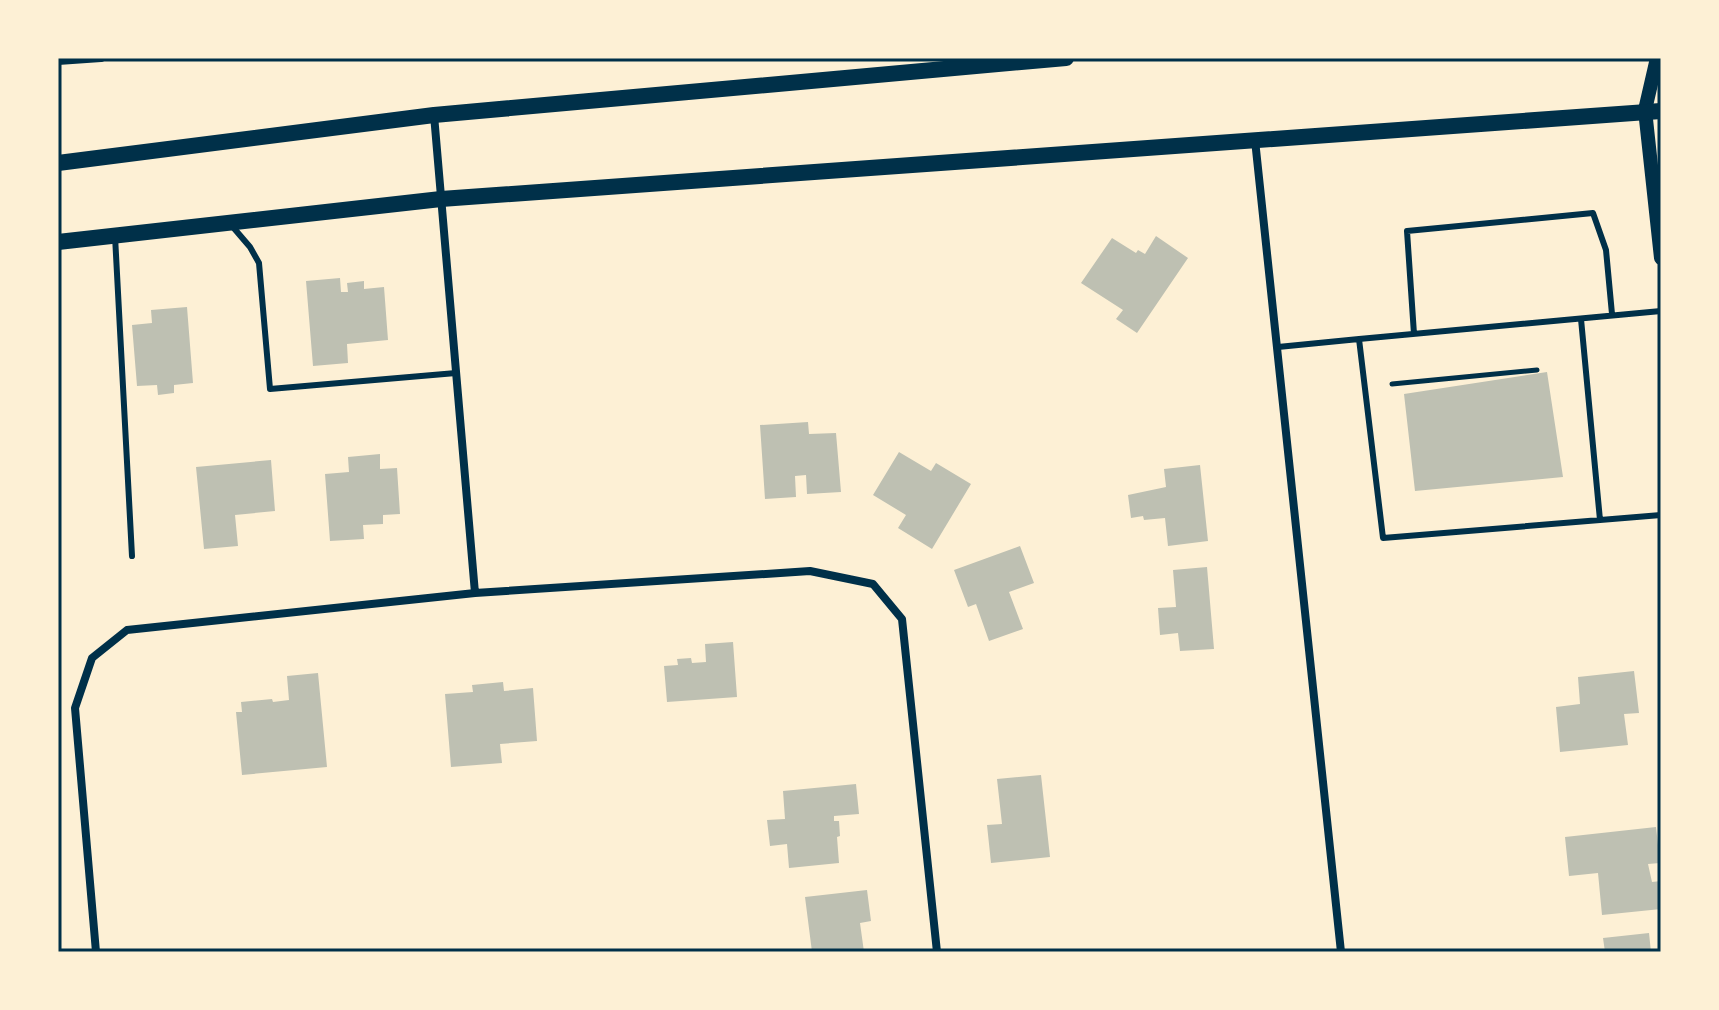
<svg xmlns="http://www.w3.org/2000/svg" width="1719" height="1010" viewBox="0 0 1719 1010" font-family="'DM Sans',sans-serif">
  <style>
    .building { fill: #bec0b2 }
    .lines { fill: none; stroke-linecap: round; stroke-linejoin: round }
    .path { stroke: #003049; stroke-width: 5 }
    .service { stroke: #003049; stroke-width: 6 }
    .minor { stroke: #003049; stroke-width: 8 }
    .tertiary { stroke: #003049; stroke-width: 14 }
    .secondary { stroke: #003049; stroke-width: 16 }
    .neatline { fill: none; stroke: #003049; stroke-width: 3 }
  </style>
  <rect width="100%" height="100%" fill="#fdf0d5"/>
  <!-- building -->
  <path class="building" d="M1156,236L1188,258L1137,333L1116,319L1123,310L1081,283L1112,238L1136,253L1138,250L1145,254Z
    M340,278L341,292H348L347,283L364,281V289L384,287L388,340L347,344L348,363L313,366L306,281Z
    M187,307L193,383L174,385V393L158,395L157,385L137,386L132,325L152,323L151,310Z
    M1547,372L1563,477L1415,491L1404,394Z
    M808,422L809,434L836,433L841,492L807,494L806,475L795,476L796,497L765,499L760,425Z
    M899,452L931,471L936,463L971,484L932,549L898,528L906,515L873,495Z
    M380,454V469L397,468L400,514L383,515V524L363,525L364,539L330,541L325,474L349,472L348,457Z
    M271,460L275,511L235,515L238,546L204,549L196,467Z
    M1200,465L1208,541L1168,546L1165,518L1144,520L1143,516L1131,518L1128,495L1166,487L1164,469Z
    M1020,546L1034,583L1009,592L1023,629L989,641L976,604L968,607L954,570Z
    M1207,567L1214,649L1180,651L1178,633L1160,635L1158,608L1176,607L1173,570Z
    M733,642L737,697L667,702L664,666L678,665L677,659L691,658L692,663L706,662L705,644Z
    M1634,671L1639,713L1624,714L1628,745L1560,752L1556,707L1580,704L1578,677Z
    M318,673L327,767L242,775L236,712H242L241,702L272,699L273,702L289,700L287,676Z
    M503,682L504,691L533,688L537,741L500,744L502,763L451,767L445,694L473,692L472,685Z
    M1041,775L1050,857L991,863L987,825L1002,824L997,779Z
    M856,784L859,814L834,816V821H839L840,836L837,837L839,863L789,868L787,844L770,846L767,820L785,819L783,791Z
    M1656,827L1660,863L1648,864L1652,882L1661,881V909L1602,915L1598,873L1569,876L1565,837Z
    M867,890L871,921L860,923L864,952H812L805,897Z
    M1649,933L1651,952H1605L1603,938Z"/>
  <g class="lines">
    <!-- path -->
    <path class="path" d="M1392,384L1537,370"/>
    <!-- service -->
    <path class="service" d="M232,226L250,247L259,263L270,389L456,373
      M115,236L132,556
      M1581,319L1600,520
      M1414,334L1407,231L1593,213L1606,250L1612,314
      M1359,339L1661,311
      M1278,347L1359,339L1383,538L1661,515"/>
    <!-- minor -->
    <path class="minor" d="M58,61L101,58
      M434,115L475,593
      M1255,140L1341,952
      M96,952L75,708L92,658L127,630L475,593L810,571L873,584L902,619L937,952"/>
    <!-- tertiary -->
    <path class="tertiary" d="M1657,58L1645,110L1661,258"/>
    <!-- secondary -->
    <path class="secondary" d="M58,163L434,115L1066,58
      M58,242L441,199L1661,111"/>
  </g>
  <!-- border -->
  <rect width="1719" height="1010" fill="none" stroke="#fdf0d5" stroke-width="120"/>
  <rect x="60" y="60" width="1599" height="890" class="neatline"/>
</svg>
